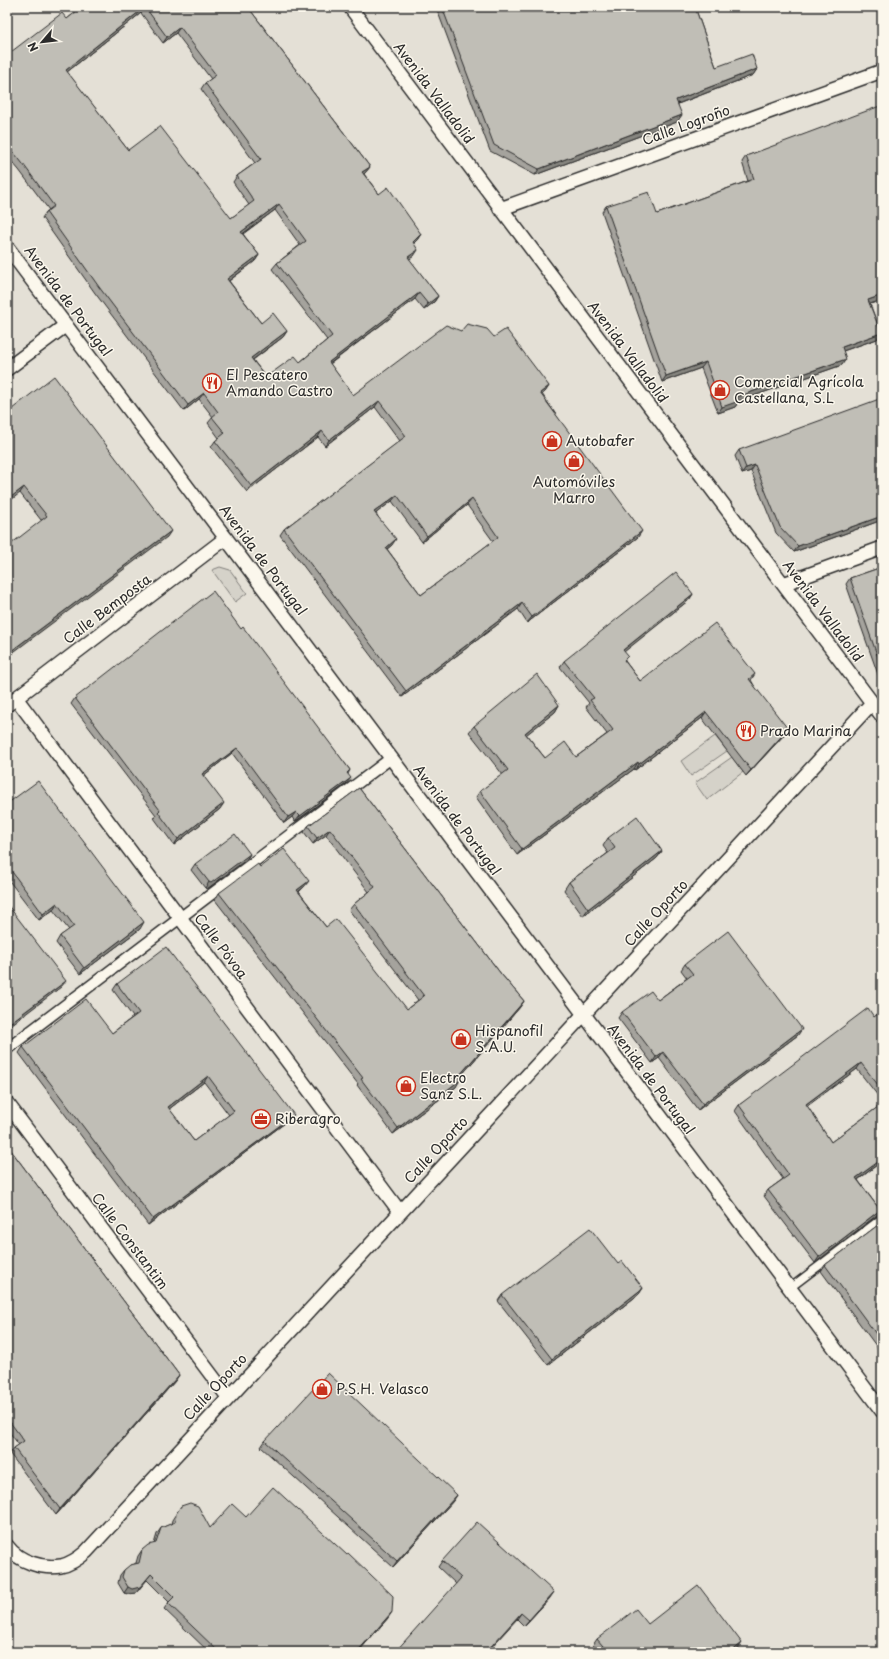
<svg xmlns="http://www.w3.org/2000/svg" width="889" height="1659" viewBox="0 0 889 1659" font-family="'Playpen Sans',sans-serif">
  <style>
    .built { fill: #e4e0d6 }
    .green { fill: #d5d2c9; stroke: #807e7a }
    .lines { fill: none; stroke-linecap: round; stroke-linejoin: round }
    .service-casing { stroke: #2b2b2b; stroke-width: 10 }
    .pedestrian-casing { stroke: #2b2b2b; stroke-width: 13 }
    .minor-casing { stroke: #2b2b2b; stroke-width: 16 }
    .service { stroke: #fbf7ec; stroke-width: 7 }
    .pedestrian { stroke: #fbf7ec; stroke-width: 10 }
    .minor { stroke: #fbf7ec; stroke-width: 13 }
    .wall { fill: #a5a39d; stroke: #2b2b2b; fill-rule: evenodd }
    .shaded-wall { fill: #86857f; stroke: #2b2b2b }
    .building { fill: #c0beb6; stroke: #2b2b2b; fill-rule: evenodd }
    .labels { text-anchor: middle; stroke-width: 3; stroke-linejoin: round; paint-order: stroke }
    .street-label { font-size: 14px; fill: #2b2b2b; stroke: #fbf7ec }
    .poi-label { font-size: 14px; fill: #2b2b2b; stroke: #fbf7ec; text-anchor: start }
  </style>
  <rect width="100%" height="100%" fill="#f3efe4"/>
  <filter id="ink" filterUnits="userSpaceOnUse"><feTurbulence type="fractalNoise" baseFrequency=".025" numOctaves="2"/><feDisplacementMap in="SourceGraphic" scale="8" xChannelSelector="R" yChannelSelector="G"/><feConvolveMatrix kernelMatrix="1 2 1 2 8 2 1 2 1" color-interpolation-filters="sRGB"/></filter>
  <g filter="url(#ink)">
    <!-- built -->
    <path class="built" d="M7,7H882V1652H7Z"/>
    <!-- green -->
    <path class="green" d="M220,567L230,570L247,593L235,602L212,570Z
      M715,736L727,751L691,776L681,761Z
      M732,757L743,772L707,800L695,783Z"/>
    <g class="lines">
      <defs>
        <path id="service" d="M790,1288L882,1218"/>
        <path id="pedestrian" d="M7,1049L391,758"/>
        <path id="minor" d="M350,7L882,716
          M500,209L882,71
          M7,247L882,1411
          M7,369L66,325
          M783,584L882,548
          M16,698L400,1212
          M7,705L226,538
          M7,1103L228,1397
          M7,1546C19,1562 42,1569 61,1566C71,1564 79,1558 86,1552L872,703"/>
      </defs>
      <!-- service casing -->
      <use href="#service" class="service-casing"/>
      <!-- pedestrian casing -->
      <use href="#pedestrian" class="pedestrian-casing"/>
      <!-- minor casing -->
      <use href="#minor" class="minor-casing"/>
      <!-- service -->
      <use href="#service" class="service"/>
      <!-- pedestrian -->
      <use href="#pedestrian" class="pedestrian"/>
      <!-- minor -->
      <use href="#minor" class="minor"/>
    </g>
    <!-- wall -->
    <path class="wall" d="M82,7H248L370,167L364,174L379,194L421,234L417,240L414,243V256L409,259L438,296L434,302L424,310L415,299L330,364L353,395L461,331L494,337L549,386L545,392L542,394L638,537L527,623L518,609L402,697L280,535L284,529L400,441L375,407L325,446L318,437L247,492L211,447L215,441L219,438L208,423L213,417L199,399L184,411L95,293L42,218L46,212L49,210L19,170L7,156V55L67,19ZM141,13L163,43L176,33L211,79L205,83L201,89L255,163L237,176L233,182L249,205L231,218L128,150L67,72ZM275,210L300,245L277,263L272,269L327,340L300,362L266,377L253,360L283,337L287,331L261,323L229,281L255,261L259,255L243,234ZM392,501L422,542L467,505L493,541L421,595L387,549L392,545L376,513Z
      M436,7H695L716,67L757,69L753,75L678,104L677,122L535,175L490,151Z
      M882,111V300L870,304L881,333L877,339L843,351L842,365L739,401L735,407L718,413L701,368L662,382L602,212L606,206L657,214L748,181L742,162L746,156Z
      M7,413L167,537L41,520L20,493Z
      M739,450L882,520L794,552L776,533L751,471L742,474L735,456Z
      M882,567V679L880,680L846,584L850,578Z
      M693,594L689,600L624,651L625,661L640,681L755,674L751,680L783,736L746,776L702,718L635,770L634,769L517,855L476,797L480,791L503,775L469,732L474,726L559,705L555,712L526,734L545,758L576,757L607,734L586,707L589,703L560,667L564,661Z
      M241,629L350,770L348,774L346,784L295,822L292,817L284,823L232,753L203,776L220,809L174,845L154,818L156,815L71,704L75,698Z
      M359,788L501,974L524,1001L520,1007L459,1078L456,1087L393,1134L357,1085L358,1084L215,900L219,893L260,867L304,887L299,892L326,927L407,1009L418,1000L349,910L354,904L369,892L326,835L313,844L304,832L308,826Z
      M7,801L140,929L80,974L56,943L60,936L69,930L53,910L39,920L7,878Z
      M608,838L662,851L657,858L583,916L564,890L569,882L608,853L603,846Z
      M250,854L246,860L207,889L205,888L191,870L195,864Z
      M685,964L798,1035L698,1110L659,1058L652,1063L618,1018L622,1012L658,1000L687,978L681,970Z
      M117,984L289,1120L148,1225L19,1053L23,1047L112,1033L133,1017L113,990ZM204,1082L229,1115L194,1141L169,1109Z
      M882,1011V1101L857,1069L807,1106L831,1142L882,1104V1161L858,1180L880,1210L876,1216L815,1263L764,1196L768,1190L783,1179L735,1111L739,1105L874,1017Z
      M7,1145L179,1375L175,1381L56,1515L10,1454L14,1448L19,1445L7,1429Z
      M882,1222V1354L821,1271L825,1265Z
      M618,1264L643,1288L639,1294L548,1365L498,1301L502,1295Z
      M265,1441L457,1495L453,1501L393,1567L261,1447Z
      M181,1506L210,1528L246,1517L388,1618L358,1652H209L164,1609L169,1602L147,1580L136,1593L128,1594L124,1593L118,1583L120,1575L124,1570L136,1563L138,1556L142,1550L154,1544L157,1534L161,1528L171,1524L172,1520Z
      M442,1561L550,1598L524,1626L517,1619L456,1584L438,1567Z
      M648,1624L738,1649L734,1652H599L593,1645L597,1639Z"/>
    <!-- shaded-wall -->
    <path class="shaded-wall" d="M145,7L141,13L62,76L66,70Z
      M180,27L176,33L163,43L167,37Z
      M757,69L753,75L672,106L676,100Z
      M682,115L677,122L535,175L539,169Z
      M370,167L365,173L358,178L362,172Z
      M279,204L275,210L237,238L241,232Z
      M421,234L417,240L409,248L413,242Z
      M418,250L414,256L404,263L408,257Z
      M259,255L255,261L223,285L227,279Z
      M419,293L415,299L324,368L329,362Z
      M882,295V300L864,306L868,300Z
      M438,296L434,302L424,310L428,304Z
      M287,331L283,337L247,364L251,358Z
      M881,333L877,339L837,353L842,347Z
      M846,359L842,365L739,401L735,407L718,413L722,407L737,397Z
      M706,362L701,368L662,382L666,376Z
      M549,386L545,392L536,399L540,393Z
      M204,393L199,399L184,411L188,405Z
      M379,401L375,407L325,446L329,440Z
      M322,431L318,437L247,492L251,486Z
      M755,465L751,471L742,474L746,468Z
      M24,487L20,493L7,503V500Z
      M397,495L392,501L370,518L374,512Z
      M472,499L467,505L422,542L427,536Z
      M882,516V520L794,552L798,546Z
      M171,531L167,537L7,657V654Z
      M642,531L638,537L527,623L532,617Z
      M396,539L392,545L381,554L386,548Z
      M693,594L689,600L619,656L623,650Z
      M522,603L518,609L402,697L406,691Z
      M559,705L555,712L521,739L525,733Z
      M706,712L702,718L635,770L639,764Z
      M788,729L783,736L746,776L751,770Z
      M237,748L232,753L198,780L202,774Z
      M638,762L634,769L517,855L522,849Z
      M351,778L346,784L295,822L300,816Z
      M224,803L220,809L174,845L178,839Z
      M296,812L292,817L284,823L288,817Z
      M330,829L326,835L313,844L317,838Z
      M662,851L657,858L583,916L588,909Z
      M250,854L246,860L207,889L205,888L209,882Z
      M309,881L304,887L293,896L297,890Z
      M57,903L53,910L39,920L43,914Z
      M144,922L140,929L80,974L84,968Z
      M66,981L61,987L7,1028V1025Z
      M524,1001L520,1007L454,1084L458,1077Z
      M802,1029L798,1035L698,1110L703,1104Z
      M663,1052L659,1058L652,1063L656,1057Z
      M861,1063L857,1069L802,1110L806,1104Z
      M208,1076L204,1082L164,1113L168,1107Z
      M460,1080L456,1087L393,1134L398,1128Z
      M294,1115L289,1120L148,1225L153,1219Z
      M882,1159V1161L852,1184L856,1178Z
      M880,1210L876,1216L815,1263L819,1257Z
      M643,1288L639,1294L548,1365L552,1359Z
      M179,1375L175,1381L56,1515L60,1509Z
      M457,1495L453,1501L393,1567L397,1561Z
      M151,1574L136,1593L128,1594L124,1593L128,1587Z
      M554,1592L550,1598L524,1626L529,1620Z
      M392,1612L388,1618L358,1652H357Z
      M521,1613L517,1619L487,1652H486Z
      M742,1643L738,1649L734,1652H731Z"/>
    <!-- building -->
    <path class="building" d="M82,7H248L370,167L362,172L379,194L388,187L421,234L413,242L418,250L408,257L438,296L428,304L419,293L329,362L353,395L446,325L461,331L467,324L487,329L494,337L506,329L549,386L540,393L642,531L532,617L522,603L406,691L284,529L406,436L379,401L329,440L322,431L251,486L215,441L225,433L212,417L218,412L204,393L188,405L99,287L46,212L54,206L23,164L7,144V55L62,13L67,19ZM145,7L167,37L180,27L216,75L205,83L261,159L237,176L254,201L231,218L160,126L128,150L66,70ZM279,204L306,241L277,263L332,336L300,362L295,356L266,377L251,358L287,331L273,313L261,323L227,279L259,255L241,232ZM397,495L427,536L472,499L498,537L421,595L386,548L396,539L374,512Z
      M442,7H695L716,67L752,54L757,69L676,100L682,115L539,169L494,145Z
      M880,106L882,111V295L868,300L881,333L842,347L846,359L737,397L739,401L722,407L706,362L666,376L606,206L649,192L657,214L754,179L746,156Z
      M54,376L171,531L7,654V547L47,516L24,487L7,500V413Z
      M882,398V516L798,546L780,527L755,465L746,468L739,450Z
      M882,567V669L850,578Z
      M676,572L693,594L623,650L628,656L624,660L640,681L715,623L755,674L749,679L788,729L751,770L706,712L639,764L638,762L522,849L480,791L508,770L474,726L537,674L559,705L525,733L545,758L565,742L576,757L613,730L590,700L594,698L564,661Z
      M213,591L241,629L243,627L350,770L347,773L351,778L300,816L296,812L288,817L237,748L202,774L224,803L178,839L158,812L160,810L75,698Z
      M38,781L144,922L84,968L60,936L74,926L57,903L43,914L7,865V801L8,803Z
      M359,788L501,974L524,1001L458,1077L460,1080L398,1128L361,1079L363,1078L219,893L258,864L260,867L284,849L309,881L297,890L326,927L336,919L407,1009L424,996L354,904L375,887L330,829L317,838L308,826Z
      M637,816L662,851L588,909L569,882L615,848L608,838Z
      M235,834L250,854L211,883L209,882L195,864Z
      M7,904L66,981L7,1025Z
      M728,931L802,1029L703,1104L663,1052L656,1057L622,1012L651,991L658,1000L693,974L685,964Z
      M166,947L294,1115L153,1219L23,1047L86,999L112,1033L139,1013L117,984ZM208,1076L234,1111L194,1141L168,1107Z
      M868,1008L874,1017L882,1011V1090L861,1063L806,1104L831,1142L882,1104V1159L856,1178L880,1210L819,1257L768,1190L789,1175L739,1105Z
      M7,1145L179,1375L60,1509L14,1448L24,1441L7,1418V1279L9,1278L7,1276Z
      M882,1222V1342L825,1265Z
      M590,1228L618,1264L622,1261L643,1288L552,1359L502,1295Z
      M328,1373L457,1495L397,1561L265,1441Z
      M273,1487L347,1555L348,1553L393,1596L392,1612L357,1652H219L168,1603L174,1597L151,1574L140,1587L132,1589L128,1587L122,1577L124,1570L130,1565L139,1563L142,1550L148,1545L156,1543L161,1528L175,1522L176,1514L181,1506L190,1503L198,1506L210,1528L232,1504L246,1517Z
      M477,1522L554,1592L529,1620L521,1613L486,1652H395L461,1578L442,1561Z
      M698,1585L742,1643L731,1652H608L597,1639L636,1609L648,1624Z"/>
  </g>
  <!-- icons -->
  <defs>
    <symbol id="restaurant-ring" viewBox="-11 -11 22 22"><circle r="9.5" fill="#fbf7ec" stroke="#c8321e" stroke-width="1.5"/><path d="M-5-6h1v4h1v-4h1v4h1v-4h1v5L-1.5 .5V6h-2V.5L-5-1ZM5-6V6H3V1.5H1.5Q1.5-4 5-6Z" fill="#c8321e"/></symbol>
    <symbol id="shop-ring" viewBox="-11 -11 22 22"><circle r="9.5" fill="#fbf7ec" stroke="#c8321e" stroke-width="1.5"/><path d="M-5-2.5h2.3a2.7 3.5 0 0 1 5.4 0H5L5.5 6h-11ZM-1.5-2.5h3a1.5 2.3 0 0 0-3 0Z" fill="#c8321e"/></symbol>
    <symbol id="office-ring" viewBox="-11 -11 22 22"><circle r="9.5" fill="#fbf7ec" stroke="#c8321e" stroke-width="1.5"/><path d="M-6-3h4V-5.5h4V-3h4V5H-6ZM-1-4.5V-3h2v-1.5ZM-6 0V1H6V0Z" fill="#c8321e"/></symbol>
  </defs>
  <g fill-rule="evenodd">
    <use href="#restaurant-ring" x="201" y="372" width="22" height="22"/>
    <use href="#shop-ring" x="709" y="379" width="22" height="22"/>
    <use href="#shop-ring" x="541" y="430" width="22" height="22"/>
    <use href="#shop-ring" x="563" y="450" width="22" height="22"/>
    <use href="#restaurant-ring" x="735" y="720" width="22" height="22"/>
    <use href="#shop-ring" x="450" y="1028" width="22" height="22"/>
    <use href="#shop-ring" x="395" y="1075" width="22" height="22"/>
    <use href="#office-ring" x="250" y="1108" width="22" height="22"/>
    <use href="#shop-ring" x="311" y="1378" width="22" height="22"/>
  </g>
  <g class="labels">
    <!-- street labels -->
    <g class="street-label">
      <text transform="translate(434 93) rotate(53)" y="5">Avenida Valladolid</text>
      <text transform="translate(686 125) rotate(-20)" y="5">Calle Logroño</text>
      <text transform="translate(68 301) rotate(53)" y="5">Avenida de Portugal</text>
      <text transform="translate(628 352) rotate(53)" y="5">Avenida Valladolid</text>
      <text transform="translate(263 560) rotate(53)" y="5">Avenida de Portugal</text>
      <text transform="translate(107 609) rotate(-37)" y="5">Calle Bemposta</text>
      <text transform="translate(823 611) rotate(53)" y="5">Avenida Valladolid</text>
      <text transform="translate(457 820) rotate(53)" y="5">Avenida de Portugal</text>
      <text transform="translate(656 913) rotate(-47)" y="5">Calle Oporto</text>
      <text transform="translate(221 946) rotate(53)" y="5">Calle Póvoa</text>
      <text transform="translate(651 1079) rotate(53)" y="5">Avenida de Portugal</text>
      <text transform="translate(436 1150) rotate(-47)" y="5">Calle Oporto</text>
      <text transform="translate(130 1241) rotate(53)" y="5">Calle Constantim</text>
      <text transform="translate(215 1387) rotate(-47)" y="5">Calle Oporto</text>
    </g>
    <!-- poi labels -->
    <g class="poi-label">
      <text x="226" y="380">El Pescatero<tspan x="226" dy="16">Amando Castro</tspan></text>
      <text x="734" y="387">Comercial Agrícola<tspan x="734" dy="16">Castellana, S.L</tspan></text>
      <text x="566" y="446">Autobafer</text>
      <text x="574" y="487" text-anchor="middle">Automóviles<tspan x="574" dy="16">Marro</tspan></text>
      <text x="760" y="736">Prado Marina</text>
      <text x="475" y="1036">Hispanofil<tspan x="475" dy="16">S.A.U.</tspan></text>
      <text x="420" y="1083">Electro<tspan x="420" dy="16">Sanz S.L.</tspan></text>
      <text x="275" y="1124">Riberagro</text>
      <text x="336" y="1394">P.S.H. Velasco</text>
    </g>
  </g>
  <!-- margin -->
  <rect width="889" height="1659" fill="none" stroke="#fbf7ec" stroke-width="24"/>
  <rect x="12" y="12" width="865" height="1635" fill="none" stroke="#2b2b2b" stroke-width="1.5" filter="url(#ink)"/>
  <!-- north arrow -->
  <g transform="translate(42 42) rotate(242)" stroke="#fbf7ec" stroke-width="3" paint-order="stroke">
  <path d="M0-3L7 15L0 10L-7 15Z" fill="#2b2b2b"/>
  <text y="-6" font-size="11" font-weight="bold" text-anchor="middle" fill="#2b2b2b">N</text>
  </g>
</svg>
